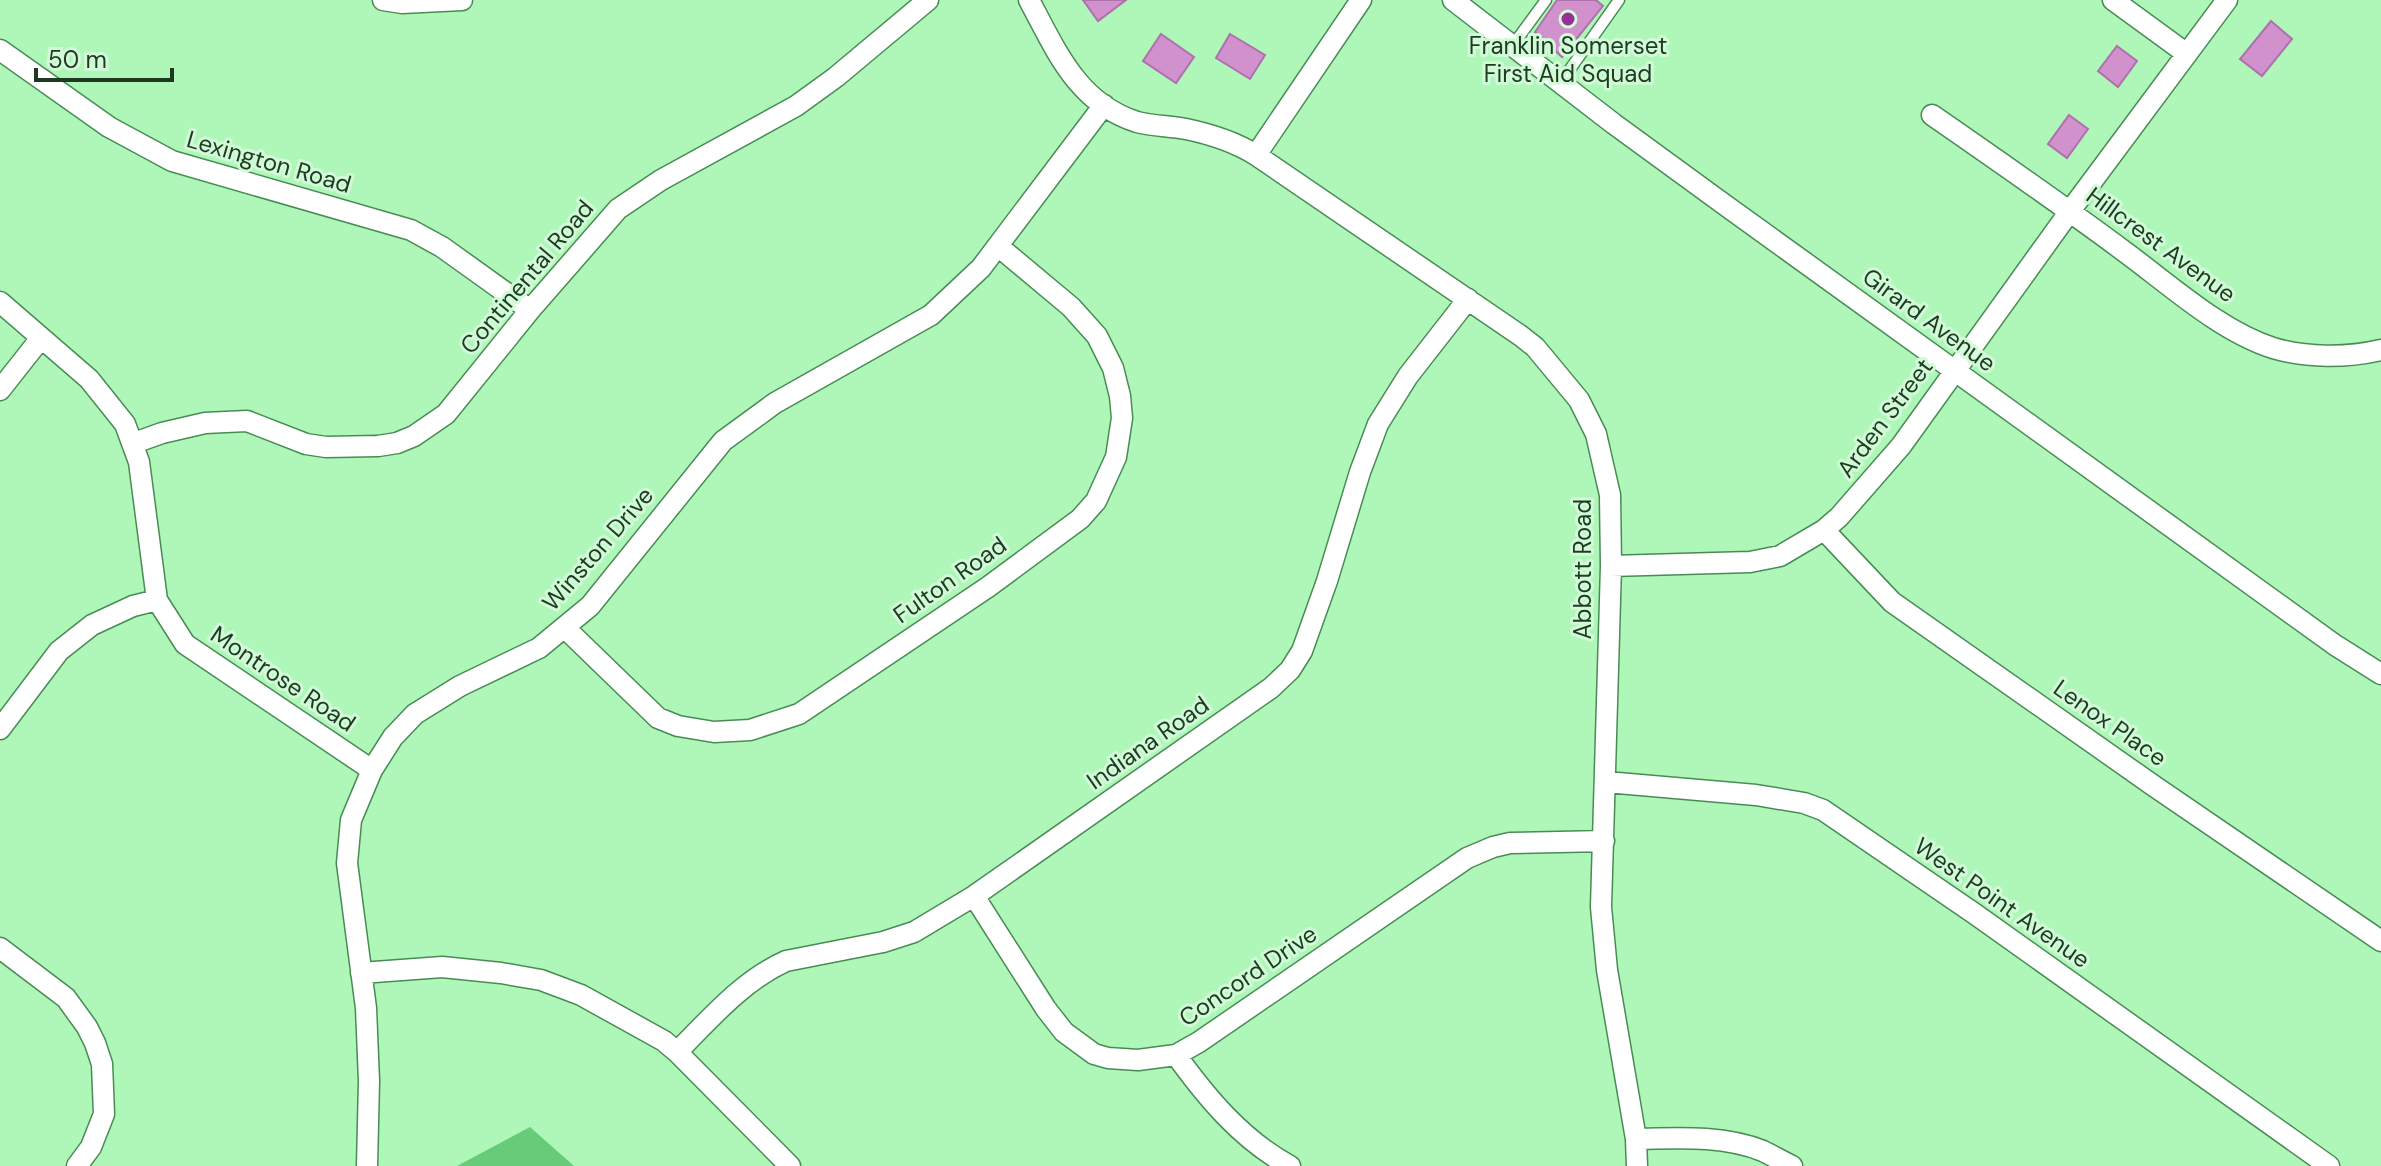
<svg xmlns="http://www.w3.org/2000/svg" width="2381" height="1166" viewBox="0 0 2381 1166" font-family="'DM Sans',sans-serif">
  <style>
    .forest { fill: #66cc7a }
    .building { fill: #d091cd; stroke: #ae71ab; stroke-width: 2 }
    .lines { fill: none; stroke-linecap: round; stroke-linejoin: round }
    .lane-casing { stroke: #488c55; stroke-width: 13 }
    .street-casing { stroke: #488c55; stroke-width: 23 }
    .lane { stroke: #fff; stroke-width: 10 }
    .street { stroke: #fff; stroke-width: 20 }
    .poi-dot { fill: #983196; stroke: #d1fbd7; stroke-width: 3 }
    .labels { text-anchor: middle; stroke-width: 6; stroke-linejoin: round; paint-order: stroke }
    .poi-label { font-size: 24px; fill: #1e3a23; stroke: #d1fbd7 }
    .street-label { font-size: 24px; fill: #1e3a23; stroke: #d1fbd7 }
  </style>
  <rect width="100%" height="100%" fill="#aff6b9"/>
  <!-- forest -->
  <path class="forest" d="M530,1127L574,1166H457Z"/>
  <!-- building -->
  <path class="building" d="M1083,0H1126L1098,21Z
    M1557,0H1596L1603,6L1562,57L1535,32Z
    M2271,21L2292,39L2262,76L2240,59Z
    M1161,34L1194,57L1176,83L1143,61Z
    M1230,34L1265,55L1250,79L1216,58Z
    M2117,46L2137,61L2118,87L2098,71Z
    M2069,115L2088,129L2067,158L2048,144Z"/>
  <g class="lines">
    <defs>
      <path id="lane" d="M1513,45L1546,0
        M1561,82L1619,0"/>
      <path id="street" d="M383,0L402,3L462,0
        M1029,0C1056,50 1077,103 1137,122C1152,126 1170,126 1186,129C1210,134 1235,142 1256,155L1521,336L1535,347L1579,400L1596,434L1610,495L1611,566L1601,907L1607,970L1636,1139L1637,1166
        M1453,0L1614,124L1725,205L2335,645L2381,674
        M2113,0L2187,54
        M0,50L109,127L172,161L411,230L442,247L530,310
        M1932,115C1997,160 2062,205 2125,252C2170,285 2220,331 2273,348C2306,358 2347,358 2381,350
        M1256,155L1361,0
        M0,302L89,379L125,424L139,462L157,600L185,644L372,770
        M0,390L41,338
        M134,443L162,433L205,423L247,421L306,444L326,447L378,446L397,443L414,436L446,414L530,310L618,209L661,180L796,106L836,77L928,0
        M1824,530L1892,602L2154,786L2381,941
        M1611,566L1750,562L1780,556L1824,530L1839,517L1901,446L2070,211L2227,0
        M565,628L658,718L678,726L714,732L750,730L799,714L988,587L1080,519L1096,501L1116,457L1122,418L1120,396L1113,368L1097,336L1071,307L998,246
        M0,729L59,651L92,625L133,606L157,600
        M1606,782L1756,795L1804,803L1823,810L1975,914L2329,1166
        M974,896L1046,1009L1064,1032L1094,1054L1108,1058L1138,1060L1176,1055L1199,1042L1467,858L1493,847L1510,843L1604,841
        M0,948L66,998L87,1027L95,1043L102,1064L104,1114L91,1147L77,1166
        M361,973L442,967L501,973L541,980L581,995L664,1041L677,1052L790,1166
        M677,1052C711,1018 742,981 786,961L883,942L914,932L974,896L1271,688L1290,670L1302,651L1327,581L1360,472L1378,424L1408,376L1468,299
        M1176,1055C1207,1098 1242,1140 1290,1166
        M1636,1139C1678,1138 1724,1135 1763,1151C1773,1156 1782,1161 1792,1166
        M367,1166L369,1081L366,1008L347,863L351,820L372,770L393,737L415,714L460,686L539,648L590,606L723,441L775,403L931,315L981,268L1104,105"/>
    </defs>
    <!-- lane casing -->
    <use href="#lane" class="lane-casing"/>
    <!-- street casing -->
    <use href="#street" class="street-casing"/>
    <!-- lane -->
    <use href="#lane" class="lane"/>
    <!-- street -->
    <use href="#street" class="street"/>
  </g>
  <!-- markers -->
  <circle class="poi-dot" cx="1568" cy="19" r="8"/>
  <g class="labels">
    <!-- poi labels -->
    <g class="poi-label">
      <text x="1568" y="54">Franklin Somerset<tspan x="1568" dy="28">First Aid Squad</tspan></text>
    </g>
    <!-- street labels -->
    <g class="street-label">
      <text transform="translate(269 162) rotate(16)" y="8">Lexington Road</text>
      <text transform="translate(2161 245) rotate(36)" y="8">Hillcrest Avenue</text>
      <text transform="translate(527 277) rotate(-50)" y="8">Continental Road</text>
      <text transform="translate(1929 320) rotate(36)" y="8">Girard Avenue</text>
      <text transform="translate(1885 418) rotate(-53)" y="8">Arden Street</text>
      <text transform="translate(598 549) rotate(-49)" y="8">Winston Drive</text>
      <text transform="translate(1583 569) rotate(-90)" y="8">Abbott Road</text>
      <text transform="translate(950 580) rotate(-35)" y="8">Fulton Road</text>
      <text transform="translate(283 679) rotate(34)" y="8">Montrose Road</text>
      <text transform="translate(2110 723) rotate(35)" y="8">Lenox Place</text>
      <text transform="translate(1148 743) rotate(-35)" y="8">Indiana Road</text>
      <text transform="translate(2002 903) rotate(35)" y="8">West Point Avenue</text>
      <text transform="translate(1248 976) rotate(-34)" y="8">Concord Drive</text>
    </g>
  </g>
  <!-- scale -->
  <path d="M36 68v12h136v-12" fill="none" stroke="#1e3a23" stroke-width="4"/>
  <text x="48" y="68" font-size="24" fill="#1e3a23" stroke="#d1fbd7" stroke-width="6" paint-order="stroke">50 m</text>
</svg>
